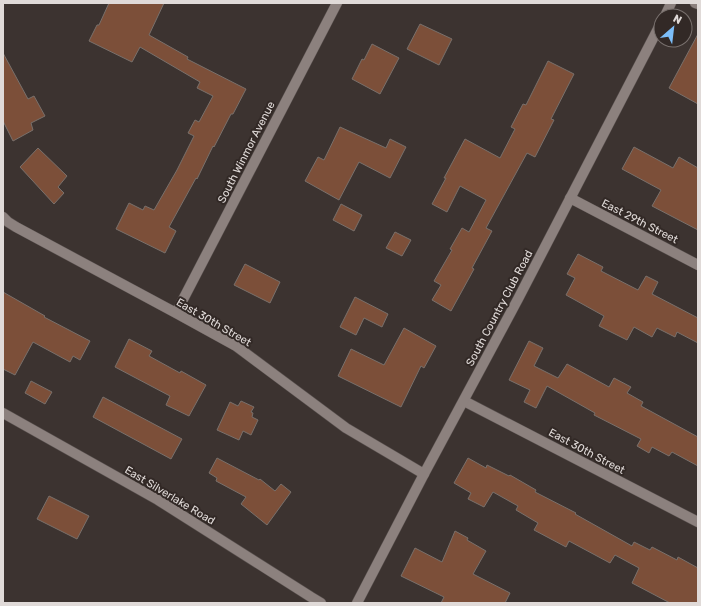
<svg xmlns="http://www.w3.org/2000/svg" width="701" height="606" viewBox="0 0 701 606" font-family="Rubik,sans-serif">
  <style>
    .building { fill: #7c4f39; stroke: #79706b }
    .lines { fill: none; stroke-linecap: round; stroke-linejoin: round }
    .street-casing { stroke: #58504e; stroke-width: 11 }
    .secondary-casing { stroke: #58504e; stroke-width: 11 }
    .street { stroke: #8c817e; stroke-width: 10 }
    .secondary { stroke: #8c817e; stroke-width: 10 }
    .labels { text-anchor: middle; stroke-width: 4; stroke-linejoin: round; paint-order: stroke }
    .street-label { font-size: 11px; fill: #e0dad8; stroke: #322926 }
  </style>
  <rect width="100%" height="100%" fill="#3c3330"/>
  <!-- building -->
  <path class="building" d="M109,3H164L149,35L188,57L187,59L246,89L233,114H231L214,147L213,146L197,179L196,178L169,227L176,231L165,253L116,229L129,203L143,210L145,206L154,210L177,170L194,136L188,133L195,120L199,122L213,96L197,88L200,82L140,47L132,62L89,41L97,25H99Z
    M420,24L452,39L439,65L407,49Z
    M698,34V104L669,88Z
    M372,44L399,58L380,94L352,79L362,59L364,60Z
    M3,53L28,99L34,96L45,116L31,123L33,130L13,141L3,121Z
    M548,61L574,74L551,119L554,120L535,157L527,153L486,228L492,231L472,268L474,269L451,311L432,300L441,285L434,281L452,250L450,249L462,228L469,232L486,200L460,186L447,212L432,204L446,178H444L465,139L500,158L515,129L511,127L523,104L526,105Z
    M340,127L386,148L390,139L406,147L390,178L359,162L339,200L305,181L318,157L324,160Z
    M634,147L673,168L679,157L698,168V230L652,206L661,190L622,169Z
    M38,148L67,176L58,187L64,193L54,204L20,167Z
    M341,204L362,215L354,231L333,220Z
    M395,232L411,240L402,256L386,248Z
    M578,254L603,267L601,271L638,290L646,276L658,282L652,294L698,318V343L677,332L675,337L657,328L652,337L634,327L627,340L599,326L604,316L566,295L575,278L567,274Z
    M245,264L280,282L270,303L234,285Z
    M3,292L45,316L44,317L90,341L80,360L73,356L70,362L33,342L15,375L3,369Z
    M355,297L388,314L382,327L364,318L356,335L340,327Z
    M404,328L436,346L424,368L421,366L401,407L338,376L351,349L384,365Z
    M129,339L152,351L149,356L180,373L181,371L206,385L189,416L166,405L170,396L115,367Z
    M529,341L543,348L534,366L558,378L567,364L609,387L614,378L631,387L627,393L643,402L641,406L698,437V466L672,452L669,456L652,447L649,453L637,446L641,439L594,415L595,413L547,386L536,408L524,402L530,390L509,380Z
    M31,381L52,392L45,404L25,393Z
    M103,397L182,439L171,459L93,417Z
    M241,401L254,407L251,412L253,413L252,417L258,420L251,435L243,431L239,440L217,430L230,402L238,406Z
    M217,458L259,480L260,479L275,491L281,484L291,492L267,525L241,504L246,497L216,481L217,478L209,473Z
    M468,458L486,468L487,465L509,476L510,475L536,490L535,492L576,513L575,514L632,546L634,542L650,550L652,547L677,560L678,557L698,568V603H670L632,583L639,568L615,555L610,563L569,541L566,547L534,530L538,523L516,510L518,506L493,492L484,507L468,499L471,493L454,483Z
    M49,496L89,516L77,539L37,519Z
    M455,531L468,538L467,540L486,551L473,574L510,593L505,603H441L444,597L401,576L415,548L442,562Z"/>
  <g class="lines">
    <defs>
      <path id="street" d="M695,3L698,4
        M570,198L698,265
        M3,217L8,222L16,227L176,313L236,346L346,428L424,474
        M176,313L337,3
        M464,401L698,522
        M3,413L158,500L311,597L321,603"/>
      <path id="secondary" d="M665,16L671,3
        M357,603L424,474L518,299L661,23"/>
    </defs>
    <!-- street casing -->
    <use href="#street" class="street-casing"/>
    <!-- secondary casing -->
    <use href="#secondary" class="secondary-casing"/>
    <!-- street -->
    <use href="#street" class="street"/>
    <!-- secondary -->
    <use href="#secondary" class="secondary"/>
  </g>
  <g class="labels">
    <!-- street labels -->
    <g class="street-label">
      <text transform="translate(246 152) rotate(-63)" y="4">South Winmor Avenue</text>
      <text transform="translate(640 221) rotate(27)" y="4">East 29th Street</text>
      <text transform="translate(499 308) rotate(-62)" y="4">South Country Club Road</text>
      <text transform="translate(214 322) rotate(30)" y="4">East 30th Street</text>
      <text transform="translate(587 451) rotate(28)" y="4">East 30th Street</text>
      <text transform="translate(170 495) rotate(31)" y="4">East Silverlake Road</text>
    </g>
  </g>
  <!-- border -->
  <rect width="701" height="606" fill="none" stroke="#e0dad8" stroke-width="8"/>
  <!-- north arrow -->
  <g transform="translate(673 28) rotate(28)"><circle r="19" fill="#322926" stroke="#78706d"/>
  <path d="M0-3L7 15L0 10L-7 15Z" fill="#7cbef9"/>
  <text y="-6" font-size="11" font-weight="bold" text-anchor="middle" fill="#e0dad8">N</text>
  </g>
</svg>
